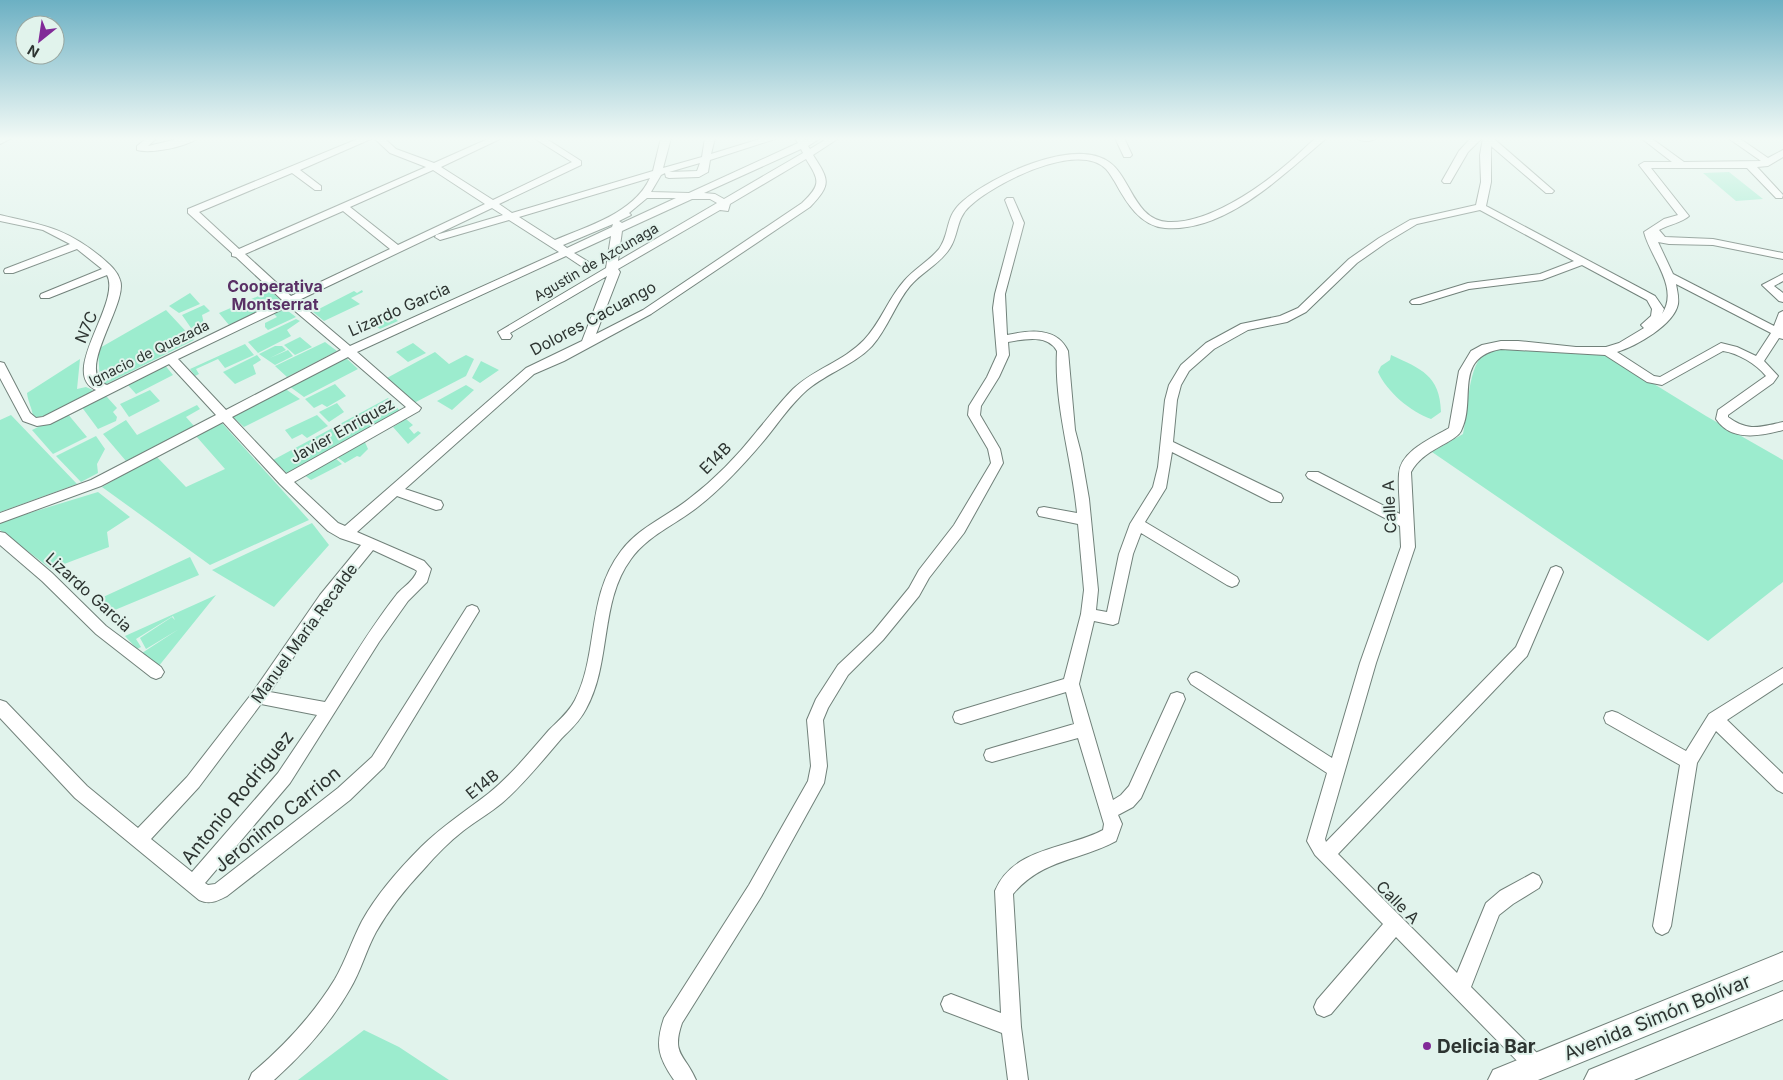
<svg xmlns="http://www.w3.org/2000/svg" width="1783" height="1080" viewBox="0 0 1783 1080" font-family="Inter,sans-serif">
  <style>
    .green { fill: #9cecce }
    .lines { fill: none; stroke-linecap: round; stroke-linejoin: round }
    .minor-casing { stroke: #71817a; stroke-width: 2 }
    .highway-casing { stroke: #71817a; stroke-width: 2 }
    .minor { fill: #fff; fill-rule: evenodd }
    .highway { fill: #fff; fill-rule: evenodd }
    .poi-dot { fill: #812a98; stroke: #e1f3ec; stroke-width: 2 }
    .labels { text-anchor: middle; stroke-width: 4; stroke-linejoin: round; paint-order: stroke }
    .far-street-label { font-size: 14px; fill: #2d3431; stroke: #e1f3ec }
    .far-quarter-label { font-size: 16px; font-weight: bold; fill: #593065; stroke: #e1f3ec }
    .street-label { font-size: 16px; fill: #2d3431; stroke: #e1f3ec }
    .near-street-label { font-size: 19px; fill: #2d3431; stroke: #e1f3ec }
    .near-poi-label { font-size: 19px; font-weight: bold; fill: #2d3431; stroke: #e1f3ec; text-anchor: start }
  </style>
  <rect width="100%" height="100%" fill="#e1f3ec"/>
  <!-- green -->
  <path class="green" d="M1729,172L1763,199L1736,201L1703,173Z
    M362,290L363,292L351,298L360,304L324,321L313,312L354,291L357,293Z
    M270,291L282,301L229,325L219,313Z
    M190,293L200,304L179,313L169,306Z
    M204,305L210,311L202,315L204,324L191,328L182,315Z
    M284,308L296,317L268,330L265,327V323L277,317L273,313Z
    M166,310L194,340L106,384L100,382L98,349Z
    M388,312L398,321L380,329L374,325L365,327L361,324Z
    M296,319L300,321L287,330L291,336L258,353L248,342Z
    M300,337L312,347L295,355L284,345Z
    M325,342L337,351L287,377L275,366Z
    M413,343L426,353L408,362L396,352Z
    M245,344L254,355L225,368L218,359L196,369L199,374L195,376L190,369Z
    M275,346H282L286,350L270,358L288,350L293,356L275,365L259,354Z
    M1507,349L1607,355L1706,416L1783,460V582L1708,641L1432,452L1463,434C1468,415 1467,362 1487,352C1492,349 1501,350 1507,349Z
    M435,352L449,364L466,355L474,359L466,376L414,403L385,379Z
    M257,355L261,360L253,365L256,374L235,384L223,372Z
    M1391,355C1421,369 1440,375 1441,412L1431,419C1411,412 1387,392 1378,372L1381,366L1390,360Z
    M345,357L358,369L304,397L289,386Z
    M80,359L77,389L86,387L93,390C77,404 57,412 36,418L33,416C32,408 28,402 27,393Z
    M481,361L499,370L480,383L472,378Z
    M164,364L173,375L136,394L127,384Z
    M335,384L346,396L327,407L322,404L314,408L305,399Z
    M466,385L474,390L452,410L437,401Z
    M284,388L300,399L244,427L232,416Z
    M150,390L160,401L129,417L120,404Z
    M100,395L107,397L117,408L113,412L117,417L116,421L98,429L81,406Z
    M388,398L401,412L288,474L273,460Z
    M337,403L344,412L329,422L319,412Z
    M197,405L200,409L186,417L194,426L126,461L103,434L126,420L137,435Z
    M67,413L87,437L53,454L32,430Z
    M11,415L77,484L0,512V420Z
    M317,415L328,426L307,438L302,434L292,439L285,430Z
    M406,419L413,425L409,428L414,434L418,431L421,433L408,444L393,427Z
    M221,422L309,520L210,565L102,487L156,456L186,487L225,469L196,436Z
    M96,436L105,449L97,464L98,473L81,482L56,456Z
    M364,440L368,449L360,457L357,456L345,463L337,457Z
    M335,458L342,464L311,480L303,474Z
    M98,492L130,517L107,532L109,547L51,569L0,530V522Z
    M312,523L329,545L274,607L212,570Z
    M190,557L199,575L110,612L101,598Z
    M216,595L158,667L142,653L179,629L146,649L140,638L172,617L175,620L173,616L136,639L141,647L137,649L125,636Z
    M364,1030L399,1047L449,1080H298Z"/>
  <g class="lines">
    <defs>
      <path id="minor" d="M0,138H12L0,144Z
        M147,138H157L148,146L182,138H198C186,147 151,154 137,150V146Z
        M360,138H373L300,170L321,186V190H315L292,173L199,212L239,249L426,167L390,153L374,138H384L396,149L434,163L490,138H502L441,167L493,200L572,162L534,138H545L581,161V165L499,204L512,213L653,171L661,138H671L663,168L702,157L705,138H715L711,154L763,138H778L710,160L708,172L699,177L669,178L666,177L665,173L661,175L651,192L689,193L798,143L795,138H804L805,140L821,138L808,146L810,149L828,138H839L813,155C829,180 832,184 810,207L651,314L564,361L534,374L405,489L441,501L443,505L441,509L436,510L397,496L357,532L424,561L431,569L427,582L408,601L379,642L290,783L205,883L208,885L215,884L338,788L372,757L467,607L472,605L477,607L479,611L384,767L350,800L227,896C217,901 210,905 199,900L75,798L0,718V700L6,702L87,786L138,828L187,777L253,692L320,595L361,545L340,538L328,531L280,484L223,422L101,486L0,523V513L91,480L216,415L169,364L50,424L37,426L23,421L0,378V362L4,363L30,413L36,418L43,417L96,390C58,373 122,303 107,275L49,298H41L40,296L41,294L102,269L77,249L13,273H5L4,271L5,269L70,244L43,230L0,221V215C43,225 66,228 101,257C109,264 117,270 120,280C129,303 73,374 107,385L282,300L236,257L232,256V253L188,213V209ZM801,149L803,153L724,199L715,194L704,193ZM806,159C819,180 822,184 802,203L643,310L596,334L620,272L618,269L720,210L728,211L730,204ZM700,163L697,171L669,172ZM433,170L485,204L398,245L350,207ZM650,178C634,213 588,226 555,240L519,217ZM647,198H676L622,223L619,221L631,215L629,213ZM692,199H710L717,203L618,261L622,231ZM492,208L503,215L436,235L435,237L440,240L509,220L559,252L350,346L297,301ZM343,211L390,249L291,296L245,254ZM613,224L612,227L567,248L563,245ZM611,236L606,268L498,332L502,339H510L512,336L510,333L607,276L582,341L526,368L345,526L338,523L294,482L419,411L421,408L357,352L566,256L584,268H592L593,266L592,264L574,253ZM289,306L341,350L226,410L178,359ZM348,357L406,407L286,474L232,417ZM373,550L414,569L417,571C414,581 403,587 397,594C370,628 348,666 325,702L270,692L330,603ZM261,704L317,715L278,773L192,872L151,839L199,787Z
        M1115,138H1124L1132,155L1130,157H1124Z
        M1316,138H1327C1284,173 1227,233 1165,228C1140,226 1126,202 1115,182C1112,178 1110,173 1106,169C1078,140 993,184 970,206C956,218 959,234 950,248C940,264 922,272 910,286C895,304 888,328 872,346C854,365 827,373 807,390C791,404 779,422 766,438C746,462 724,486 699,506C677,524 648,535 631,559C599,602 612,662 586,709C580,721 570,730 561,739C542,761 524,784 502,803C490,813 476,821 463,831C449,842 436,855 424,869C406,888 389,909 376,932C366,950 361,971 350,989C330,1024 303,1054 274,1080H249L252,1073C284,1046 313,1015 335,979C346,960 352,940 362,921C377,894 399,869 421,847C442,826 466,811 489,793C511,775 530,752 549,730C558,721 569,712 575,700C599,653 586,597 621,551C639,527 668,516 690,498C715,479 738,455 757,431C769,417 780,402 793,389C814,369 844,361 864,340C881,322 888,299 904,281C914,269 929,261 939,249C951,232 944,217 963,201C992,176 1074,137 1109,162C1131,177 1134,220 1168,222C1207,224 1258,189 1287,164C1297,156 1306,146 1316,138Z
        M1357,138H1376C1372,142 1361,142 1357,138Z
        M1471,138H1482L1468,152L1450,183H1444L1442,181L1459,151Z
        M1483,138H1493L1554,191L1552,193H1546L1491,146V182L1486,206L1655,296L1664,309L1662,314C1680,288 1650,257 1644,232L1664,219L1678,215L1639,165L1644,162H1672L1641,138H1651L1684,162L1761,161L1728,138H1739L1768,158L1783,150V157L1768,166L1757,167L1783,195L1782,198H1776L1747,168H1651L1689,216C1683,222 1668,225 1659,230L1665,237L1713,239L1783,253V259L1713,245L1669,244L1658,242L1673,274L1774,326L1779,313L1783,311V339L1779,338L1764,361L1778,376L1773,383L1728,415V417C1748,432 1760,427 1783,422V430C1761,436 1731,442 1716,419L1718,410L1766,376C1756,364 1738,353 1723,351L1662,385L1647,382L1605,355L1501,349C1452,358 1477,400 1461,431C1455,443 1423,449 1411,472L1415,547L1376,663L1325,839L1326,842L1516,647L1551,568L1556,566L1561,568L1563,572L1527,656L1338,854L1457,973L1486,903L1500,891L1533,873L1539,876L1542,882L1539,888L1513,904L1499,915L1471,987L1543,1059L1546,1066L1543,1073L1536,1076L1529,1073L1396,937L1331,1014L1324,1017L1317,1014L1314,1007L1317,1000L1383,924L1315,855L1307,841L1327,773L1191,684L1188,679L1191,674L1196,672L1201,674L1332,758L1360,663L1401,547L1400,526L1308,478L1306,475L1308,472H1318L1400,514C1400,501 1398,487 1399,474C1400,451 1432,438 1449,428L1459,371L1471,351L1482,345L1501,341H1518L1576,347H1606L1619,343L1644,328L1641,325L1651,316L1652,309L1647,300L1582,265L1542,280L1469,289L1420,304H1412L1410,302L1412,300L1468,283L1540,274L1574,261L1480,210L1417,224L1387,242L1357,263L1306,312L1287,322L1248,330L1214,349L1189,371L1181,385L1177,400L1173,442L1281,494L1283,498L1281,502H1271L1172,452L1166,488L1145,522L1237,577L1239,581L1237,585L1232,587L1227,585L1141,533L1133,554L1118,623L1113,625L1094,621L1079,684L1113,800L1121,795L1129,786L1171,694L1177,692L1183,694L1185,699L1141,798L1133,807L1118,815L1122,824L1116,841C1079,861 1042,859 1013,894L1021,1027L1028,1080H1008L1002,1033L944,1011L941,1004L944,997L951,994L1001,1013L995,891C1013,847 1068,849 1103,830L1104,824L1078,738L992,762L986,760L984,755L986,750L992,748L1074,724L1066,692L961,724L955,722L953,717L955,712L961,710L1064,679L1081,614L1084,590L1078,524L1044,517L1039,516L1037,512L1039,508L1044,507L1077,513C1072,459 1054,406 1057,351C1048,334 1024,339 1008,342L1009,355L999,377L981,406L980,415L1000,449L1003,463L964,533L929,578L919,596L883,640L848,675L828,708L823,720L827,766L824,783L761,897L682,1023C671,1055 685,1054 696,1080H674C658,1057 655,1045 664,1018L749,885L808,781L811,766L807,720L816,699L838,665L873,632L909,588L919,570L954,525L991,463L988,449L968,415L969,406L987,377L997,355L993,308L995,294L1014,223L1005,200L1007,198H1013L1024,223L1005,294L1007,335C1030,330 1057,327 1068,351L1075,430L1081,453L1089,499L1098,590L1096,610L1107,612L1119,554L1130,524L1153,487L1158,467L1165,400L1169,385L1181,365L1206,343L1241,324L1280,316L1298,308L1349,259L1379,238L1410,220L1476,205L1481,182L1480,155ZM1676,284L1771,333L1756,356L1737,347L1721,343L1660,377L1654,376L1617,352C1636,346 1674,325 1678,304C1679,297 1677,290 1676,284Z
        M1783,274V281L1774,286L1783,293V302L1779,301L1762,285Z
        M0,532L5,533L52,573L106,626L161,667L164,672L161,677L156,679L151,677L96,634L42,581L0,545Z
        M1783,668V683L1727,720L1783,774V793L1777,790L1716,731L1697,763L1671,926L1668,932L1662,935L1656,932L1653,926L1680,765L1606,723L1604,718L1606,713L1612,711L1618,713L1686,751L1709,714Z"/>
      <path id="highway" d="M1783,952V980L1538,1080H1488L1493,1070Z
        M1783,991V1019L1634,1080H1584L1589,1070Z"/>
    </defs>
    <!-- minor casing -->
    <use href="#minor" class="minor-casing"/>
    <!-- highway casing -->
    <use href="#highway" class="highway-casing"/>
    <!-- minor -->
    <use href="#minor" class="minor"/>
    <!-- highway -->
    <use href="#highway" class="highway"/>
  </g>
  <!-- sky -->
  <linearGradient id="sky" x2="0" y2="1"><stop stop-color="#6cb0c3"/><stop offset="0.48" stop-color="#f2faf6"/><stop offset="1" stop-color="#f2faf6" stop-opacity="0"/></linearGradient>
  <rect width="1783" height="289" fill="url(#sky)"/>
  <!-- markers -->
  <circle class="poi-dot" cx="1427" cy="1046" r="5"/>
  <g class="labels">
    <!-- far-street labels -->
    <g class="far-street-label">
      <text transform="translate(596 262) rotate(-30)" y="5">Agustin de Azcunaga</text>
      <text transform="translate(149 353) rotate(-26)" y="5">Ignacio de Quezada</text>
    </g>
    <!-- far-quarter labels -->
    <g class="far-quarter-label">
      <text x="275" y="292">Cooperativa<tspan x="275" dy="18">Montserrat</tspan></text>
    </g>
    <!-- street labels -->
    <g class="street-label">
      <text transform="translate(399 309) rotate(-24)" y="6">Lizardo Garcia</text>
      <text transform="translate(593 318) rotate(-28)" y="6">Dolores Cacuango</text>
      <text transform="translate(86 327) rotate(-67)" y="6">N7C</text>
      <text transform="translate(342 430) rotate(-29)" y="6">Javier Enriquez</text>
      <text transform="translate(715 458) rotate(-45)" y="6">E14B</text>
      <text transform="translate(1389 507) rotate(-93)" y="6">Calle A</text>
      <text transform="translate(89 592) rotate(42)" y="6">Lizardo Garcia</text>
      <text transform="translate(304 633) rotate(-54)" y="6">Manuel Maria Recalde</text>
      <text transform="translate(482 784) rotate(-39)" y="6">E14B</text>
      <text transform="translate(1398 902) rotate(45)" y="6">Calle A</text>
    </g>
    <!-- near-street labels -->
    <g class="near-street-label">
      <text transform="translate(237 797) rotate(-51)" y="7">Antonio Rodriguez</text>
      <text transform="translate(277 819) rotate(-39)" y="7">Jeronimo Carrion</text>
      <text transform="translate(1657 1017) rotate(-22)" y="7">Avenida Simón Bolívar</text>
    </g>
    <!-- near-poi labels -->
    <g class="near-poi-label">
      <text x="1437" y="1053">Delicia Bar</text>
    </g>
  </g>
  <!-- north arrow -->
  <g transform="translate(40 40) rotate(210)"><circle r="24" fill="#e1f3ec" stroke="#99a7a1"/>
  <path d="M0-4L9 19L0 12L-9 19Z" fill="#812a98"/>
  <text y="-8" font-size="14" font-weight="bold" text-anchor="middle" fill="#2d3431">N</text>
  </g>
</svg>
